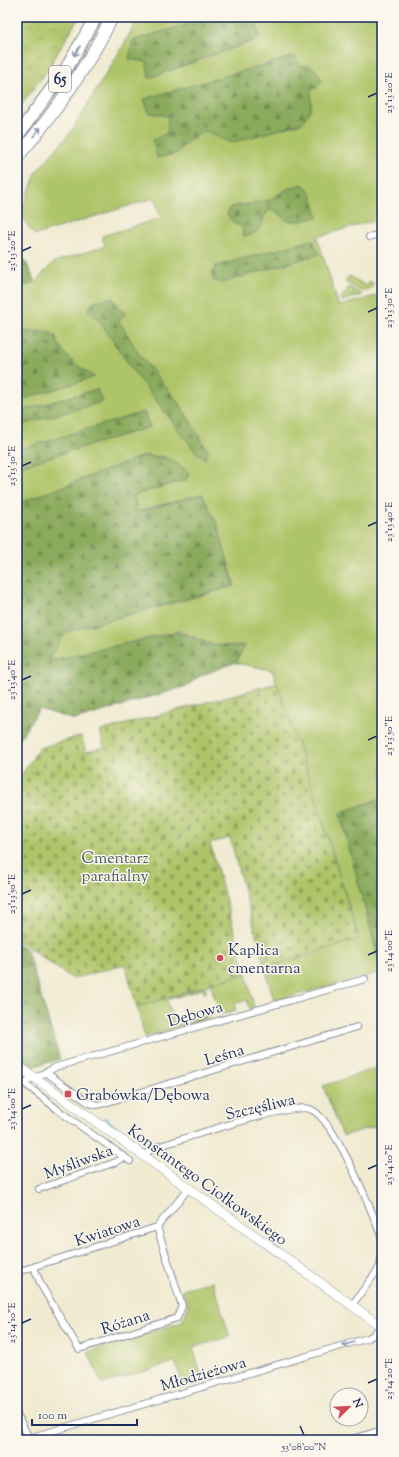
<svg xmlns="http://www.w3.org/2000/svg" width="399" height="1457" viewBox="0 0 399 1457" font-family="'Sorts Mill Goudy',serif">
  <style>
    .grass { fill: #aec468; stroke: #647a63 }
    .forest { fill: url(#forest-firs); stroke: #526c5d }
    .cemetery { fill: url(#cemetery-stones); stroke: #647a63 }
    .park { fill: url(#park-tufts); stroke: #647a63 }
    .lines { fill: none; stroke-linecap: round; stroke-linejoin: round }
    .stream { stroke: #48abc8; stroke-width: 2 }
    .street-casing { stroke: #868c97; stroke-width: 8 }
    .secondary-casing { stroke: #868c97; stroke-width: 10 }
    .highway-casing { stroke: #868c97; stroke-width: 14 }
    .street { stroke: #fff; stroke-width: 6 }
    .secondary { stroke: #fff; stroke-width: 9 }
    .highway { stroke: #fff; stroke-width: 12 }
    .oneway { stroke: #8d97ae }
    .ticks { fill: none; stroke: #1b2f5e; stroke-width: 1.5 }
    .poi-dot { fill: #d1495b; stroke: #fbf7ec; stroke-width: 1.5 }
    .labels { text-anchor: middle; stroke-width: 3; stroke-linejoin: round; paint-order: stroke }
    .shield { fill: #fbf7ec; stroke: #5e6b89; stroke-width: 1 }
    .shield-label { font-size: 15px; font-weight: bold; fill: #1b2f5e }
    .park-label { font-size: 16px; fill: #475c61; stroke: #fbf7ec }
    .poi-label { font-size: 16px; fill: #1b2f5e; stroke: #fbf7ec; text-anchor: start }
    .street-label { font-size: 16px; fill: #1b2f5e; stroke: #fbf7ec }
    .neatline { fill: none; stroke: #1b2f5e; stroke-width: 1.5 }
    .ticks-label { font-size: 10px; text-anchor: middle; fill: #1b2f5e }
  </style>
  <defs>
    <pattern id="forest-firs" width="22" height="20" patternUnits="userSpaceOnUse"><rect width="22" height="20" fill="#8aaa5c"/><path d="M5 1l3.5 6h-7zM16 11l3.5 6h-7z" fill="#708b4f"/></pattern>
    <pattern id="cemetery-stones" width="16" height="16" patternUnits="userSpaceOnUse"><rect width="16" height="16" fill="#aec468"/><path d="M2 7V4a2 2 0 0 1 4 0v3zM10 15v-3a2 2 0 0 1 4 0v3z" fill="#8da059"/></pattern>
    <pattern id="park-tufts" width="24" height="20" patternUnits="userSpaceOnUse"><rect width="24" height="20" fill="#aec468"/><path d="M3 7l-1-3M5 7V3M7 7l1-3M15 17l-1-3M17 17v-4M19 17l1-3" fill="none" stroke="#8da059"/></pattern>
  </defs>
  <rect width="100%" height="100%" fill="#fbf7ec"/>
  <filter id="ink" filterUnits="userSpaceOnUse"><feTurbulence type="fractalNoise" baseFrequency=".025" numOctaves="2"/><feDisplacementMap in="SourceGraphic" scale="8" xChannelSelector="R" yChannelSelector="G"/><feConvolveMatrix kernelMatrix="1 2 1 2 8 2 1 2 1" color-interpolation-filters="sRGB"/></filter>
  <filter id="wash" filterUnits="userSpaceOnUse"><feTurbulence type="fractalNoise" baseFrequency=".012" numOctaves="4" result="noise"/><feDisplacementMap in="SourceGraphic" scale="16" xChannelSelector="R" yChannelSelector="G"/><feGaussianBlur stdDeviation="0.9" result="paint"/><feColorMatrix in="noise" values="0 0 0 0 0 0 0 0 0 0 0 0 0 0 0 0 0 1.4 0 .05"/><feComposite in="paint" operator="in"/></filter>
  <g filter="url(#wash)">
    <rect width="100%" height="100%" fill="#f0ead0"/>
    <!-- grass -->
    <path class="grass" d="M138,17H382V218L317,237L339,306L382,294V798L340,813L382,972L274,1001L265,968L359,939L312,786L272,670L236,663L244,645L213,646L180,631L47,662L65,632L235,586L217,524L202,494L136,512L134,494L186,480L189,473L165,457L145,456L17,505V289L35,282L54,262L105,246L102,236L161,218L154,198L35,235L24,221L23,207L37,171L71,132L126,41Z
      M349,276L367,286L370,281L374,284L370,290L362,292L345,282Z
      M246,973L254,1007L249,1008L247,1000L234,1004L236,1010L222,1014L219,1012L211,986L212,984Z
      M204,986L206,988V993H204L203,989L167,1000L175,1025L211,1014V1008L213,1014L210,1017L145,1037L137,1007Z
      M382,1066V1124L343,1136L323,1086Z
      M213,1281L230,1337L193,1347L203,1381L184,1387L175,1362L102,1384L88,1352L182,1322L188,1308L182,1289Z"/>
    <!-- forest -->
    <path class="forest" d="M215,17H253L261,38L149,78L147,62L129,59L133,40Z
      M295,56L296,59L302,66C315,65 316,70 322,81L318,86L311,90V108L302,123L230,143L206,131L190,139L176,154L157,158L153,140L167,133L168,116L149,113L144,99Z
      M303,184L311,193L318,217L302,221H288L279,213L270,210L264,215L261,228L251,235L244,236L242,226L235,224L227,215L230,207L269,200L289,188Z
      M313,240L319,254L221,283L213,280L212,273L216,266Z
      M18,253L27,264L35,282L17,289Z
      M112,298L125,313L119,321L139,354L181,406L208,451L205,459L195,451L131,368L101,323L88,310L94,301Z
      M44,331L55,335C61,356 77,365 94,377L17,401V336L27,332Z
      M97,389L102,402L17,426V412Z
      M144,412L150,427L17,467V450Z
      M143,456C165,457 173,458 189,473L186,480L134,495L137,512L202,494L218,526L234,586L66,632L48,661L177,632L213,645L245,646L236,662L198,677L187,686L75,720L39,709L17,743V504Z
      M382,798V972L340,813Z
      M17,943L27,950L60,1059L32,1067L17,1056Z"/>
    <!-- cemetery -->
    <path class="cemetery" d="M277,683L312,786L359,939L265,968L230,838L210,843L246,973L137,1007L125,964L73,979L17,940V782L39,748L81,736L86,752L104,747L100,731Z"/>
    <!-- park -->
    <path class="park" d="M17,17H79L46,72L17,111Z
      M349,287L362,295L342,301L340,300Z"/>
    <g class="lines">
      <!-- stream -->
      <path class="stream" d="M380,17L382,19
        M105,1118L145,1150
        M118,1148L120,1145"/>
    </g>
  </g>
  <g filter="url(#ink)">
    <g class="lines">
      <defs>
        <path id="street" d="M369,237L382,233
          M45,1072L89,1103L98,1105L357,1027
          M24,1083L62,1113L130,1161
          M17,1085L35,1078L56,1067L365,979
          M144,1156L151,1149C177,1141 291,1102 310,1109C335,1118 372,1212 382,1238
          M39,1189L116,1162L125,1157
          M34,1267L41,1285L79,1349L177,1318L182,1306L157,1227
          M17,1272L157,1227L189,1188
          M352,1305L380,1267L382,1250
          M17,1414L30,1440
          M29,1438L368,1338L373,1335L381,1326
          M349,1440L382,1430"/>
        <path id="secondary" d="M17,1065L382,1327"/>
        <path id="highway" d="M17,136L66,69L96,17
          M17,157C54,114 87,68 112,17"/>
      </defs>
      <!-- street casing -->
      <use href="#street" class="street-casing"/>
      <!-- secondary casing -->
      <use href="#secondary" class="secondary-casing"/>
      <!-- highway casing -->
      <use href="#highway" class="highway-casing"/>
      <!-- street -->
      <use href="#street" class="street"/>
      <!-- secondary -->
      <use href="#secondary" class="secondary"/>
      <!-- highway -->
      <use href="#highway" class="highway"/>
    </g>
    <!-- one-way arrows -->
    <defs><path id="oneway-shaft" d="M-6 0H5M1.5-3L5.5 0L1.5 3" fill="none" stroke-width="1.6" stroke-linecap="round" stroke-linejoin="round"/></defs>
    <g class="oneway">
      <use href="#oneway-shaft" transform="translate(77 51) rotate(121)"/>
      <use href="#oneway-shaft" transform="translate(37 132) rotate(-52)"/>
      <use href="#oneway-shaft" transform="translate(348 1344) rotate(164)"/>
    </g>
  </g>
  <!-- ticks -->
  <path class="ticks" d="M368,97L377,93M22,251L31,247M368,312L377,308M22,466L31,462M368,526L377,522M22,680L31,676M368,740L377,736M22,894L31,890M368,955L377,951M22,1109L31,1105M368,1169L377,1165M22,1323L31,1319M368,1383L377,1379M300,1426L304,1435"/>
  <!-- markers -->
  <g class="poi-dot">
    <circle cx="220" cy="958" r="4"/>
    <rect x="64" y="1090" width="8" height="8" rx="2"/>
  </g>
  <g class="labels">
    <!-- shield labels -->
    <rect class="shield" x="49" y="66" width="22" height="26" rx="3"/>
    <g class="shield-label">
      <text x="60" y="84">65</text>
    </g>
    <!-- park labels -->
    <g class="park-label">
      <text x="115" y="863">Cmentarz<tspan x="115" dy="18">parafialny</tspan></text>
    </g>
    <!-- poi labels -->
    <g class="poi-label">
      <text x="228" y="955">Kaplica<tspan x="228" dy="18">cmentarna</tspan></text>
      <text x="76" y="1100">Grabówka/Dębowa</text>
    </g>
    <!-- street labels -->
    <g class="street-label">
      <text transform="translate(195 1013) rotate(-16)" y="6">Dębowa</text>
      <text transform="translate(224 1054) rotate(-17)" y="6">Leśna</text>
      <text transform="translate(260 1106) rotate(-13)" y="6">Szczęśliwa</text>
      <text transform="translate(78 1161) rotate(-20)" y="6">Myśliwska</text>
      <text transform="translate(208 1184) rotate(36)" y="6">Konstantego Ciołkowskiego</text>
      <text transform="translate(107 1230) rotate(-18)" y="6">Kwiatowa</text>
      <text transform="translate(125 1321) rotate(-18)" y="6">Różana</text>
      <text transform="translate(203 1373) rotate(-16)" y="6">Młodzieżowa</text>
    </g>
  </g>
  <!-- margin -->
  <rect width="399" height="1457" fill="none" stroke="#fbf7ec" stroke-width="44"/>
  <!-- north arrow -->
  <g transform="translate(349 1407) rotate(66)"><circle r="19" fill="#fbf7ec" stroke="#a1a7b3"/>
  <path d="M0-3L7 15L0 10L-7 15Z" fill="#d1495b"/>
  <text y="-6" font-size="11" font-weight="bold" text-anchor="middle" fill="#1b2f5e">N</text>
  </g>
  <!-- scale -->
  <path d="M32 1419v6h105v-6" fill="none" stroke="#1b2f5e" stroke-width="2"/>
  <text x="38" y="1419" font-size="12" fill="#1b2f5e" stroke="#fbf7ec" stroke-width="3" paint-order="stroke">100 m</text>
  <rect x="22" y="22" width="355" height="1413" class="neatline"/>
  <g class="ticks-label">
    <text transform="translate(388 93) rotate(-90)" y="4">23°13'20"E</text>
    <text transform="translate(11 251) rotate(-90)" y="4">23°13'20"E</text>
    <text transform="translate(388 308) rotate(-90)" y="4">23°13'30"E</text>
    <text transform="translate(11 466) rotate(-90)" y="4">23°13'30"E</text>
    <text transform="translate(388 522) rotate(-90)" y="4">23°13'40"E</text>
    <text transform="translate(11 680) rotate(-90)" y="4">23°13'40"E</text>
    <text transform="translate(388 736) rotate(-90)" y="4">23°13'50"E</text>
    <text transform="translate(11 894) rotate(-90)" y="4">23°13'50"E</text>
    <text transform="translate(388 951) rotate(-90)" y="4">23°14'00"E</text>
    <text transform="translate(11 1109) rotate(-90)" y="4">23°14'00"E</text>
    <text transform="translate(388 1165) rotate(-90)" y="4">23°14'10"E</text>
    <text transform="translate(11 1323) rotate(-90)" y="4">23°14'10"E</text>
    <text transform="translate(388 1379) rotate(-90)" y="4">23°14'20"E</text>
    <text x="304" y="1450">53°08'00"N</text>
  </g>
</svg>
